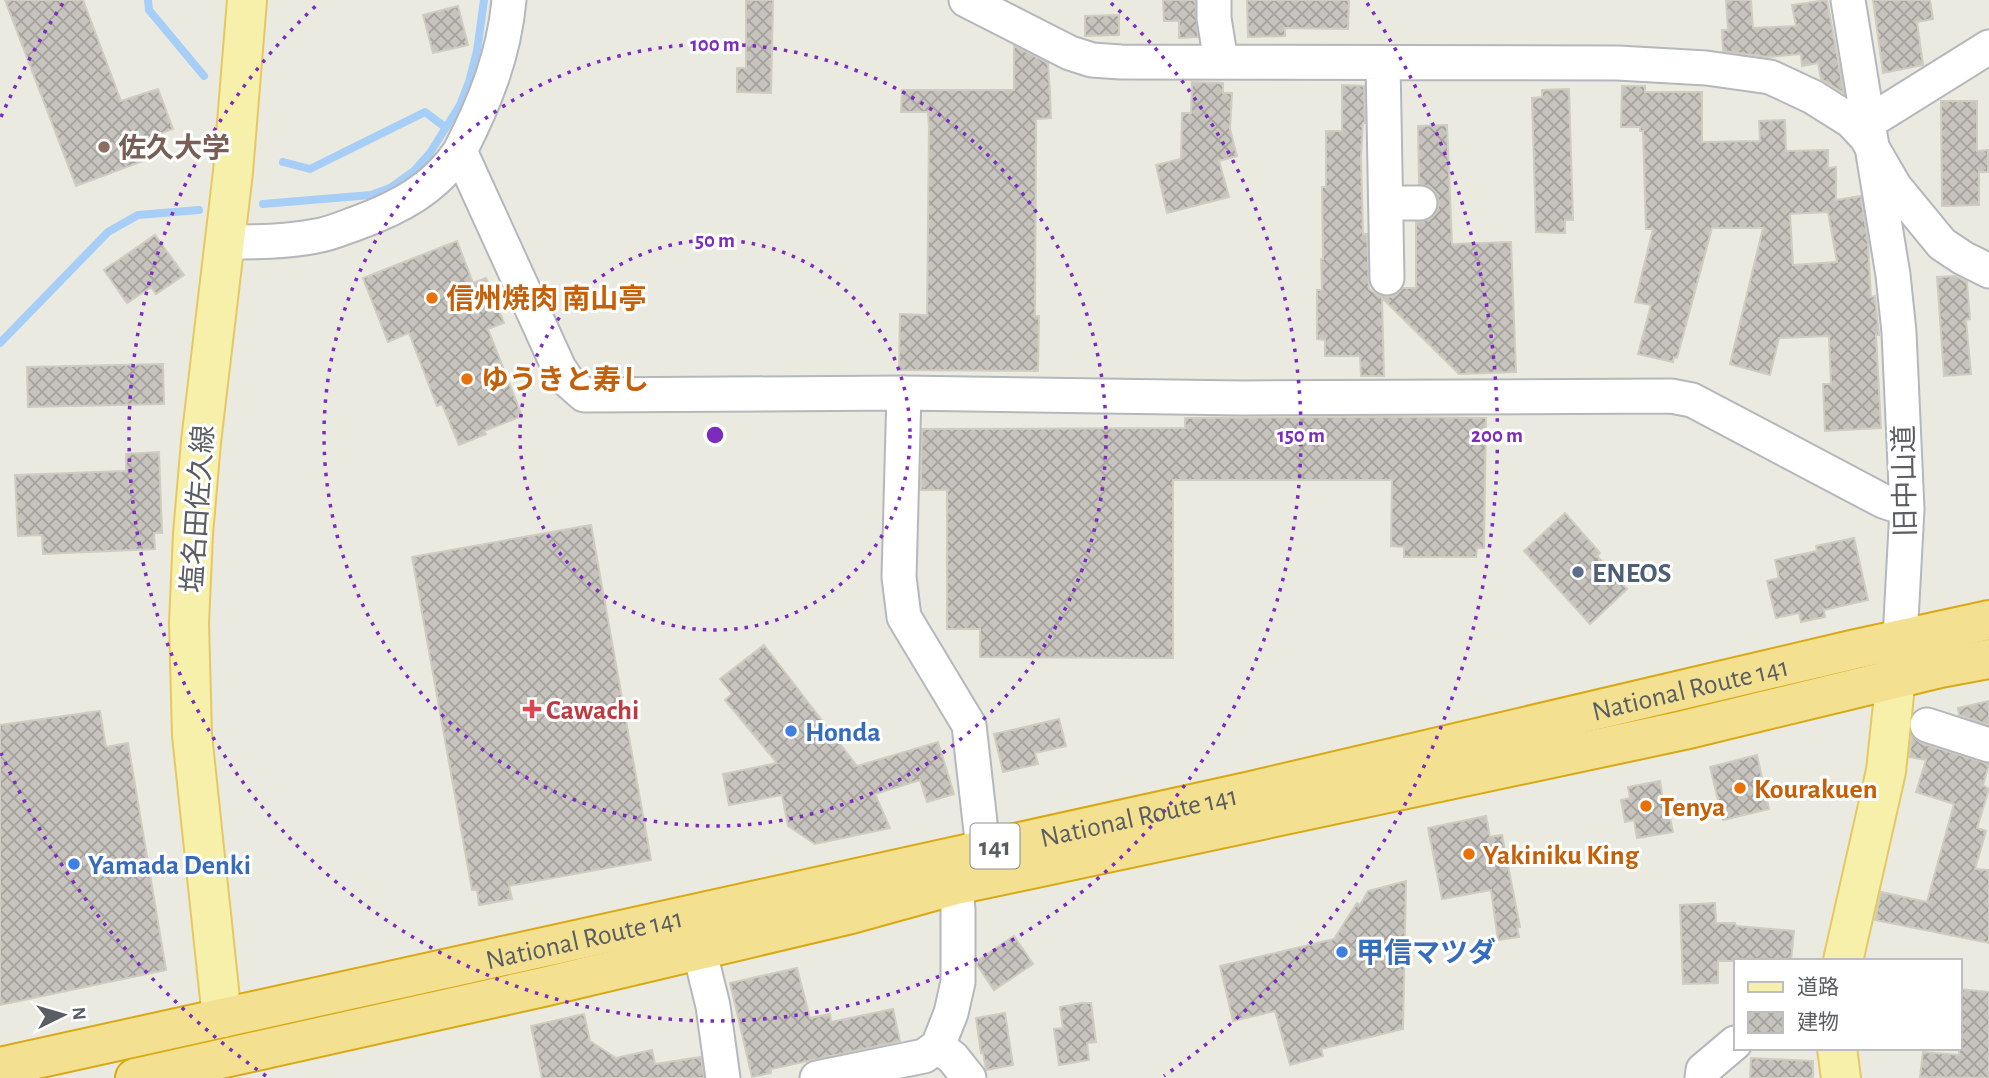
<svg xmlns="http://www.w3.org/2000/svg" width="1989" height="1078" viewBox="0 0 1989 1078" font-family="'Alegreya Sans','Noto Sans JP',sans-serif">
  <style>
    .lines { fill: none; stroke-linecap: round; stroke-linejoin: round }
    .stream { stroke: #a6cef7; stroke-width: 8 }
    .building { fill: url(#building-cross-hatch); stroke: #cfccc0; stroke-width: 2; fill-rule: evenodd }
    .minor-casing { stroke: #b4b7bb; stroke-width: 37 }
    .major-casing { stroke: #e4c862; stroke-width: 42 }
    .highway-casing { stroke: #d9a914; stroke-width: 42 }
    .minor { stroke: #fff; stroke-width: 33 }
    .major { stroke: #f7f0ab; stroke-width: 38 }
    .highway { stroke: #f3e191; stroke-width: 38 }
    .ring { fill: none; stroke: #7b2cbf; stroke-width: 3.5; stroke-dasharray: 3.5 7 }
    .education-dot { fill: #8d6e63; stroke: #fff; stroke-width: 2.5 }
    .food-dot { fill: #e8710a; stroke: #fff; stroke-width: 2.5 }
    .service-dot { fill: #5c6f8a; stroke: #fff; stroke-width: 2.5 }
    .health-dot { fill: #e0444e; stroke: #fff; stroke-width: 2.5 }
    .shop-dot { fill: #3f7fe0; stroke: #fff; stroke-width: 2.5 }
    .labels { text-anchor: middle; stroke-width: 6; stroke-linejoin: round; paint-order: stroke }
    .shield { fill: #fff; stroke: #8c8e90; stroke-width: 2 }
    .shield-label { font-size: 26px; font-weight: bold; fill: #5a5d61 }
    .education-label { font-size: 28px; font-weight: bold; fill: #785e54; stroke: #fff; text-anchor: start }
    .food-label { font-size: 28px; font-weight: bold; fill: #c56008; stroke: #fff; text-anchor: start }
    .street-label { font-size: 28px; fill: #5a5d61; stroke: #fff }
    .service-label { font-size: 28px; font-weight: bold; fill: #4e5e75; stroke: #fff; text-anchor: start }
    .health-label { font-size: 28px; font-weight: bold; fill: #be3a42; stroke: #fff; text-anchor: start }
    .shop-label { font-size: 28px; font-weight: bold; fill: #366cbe; stroke: #fff; text-anchor: start }
    .centre { fill: #7b2cbf; stroke: #fff; stroke-width: 3.5 }
    .ring-label { font-size: 21px; text-anchor: middle; font-weight: bold; fill: #7b2cbf; stroke: #fff; stroke-width: 6; stroke-linejoin: round; paint-order: stroke }
  </style>
  <defs>
    <pattern id="building-cross-hatch" width="8" height="8" patternUnits="userSpaceOnUse" patternTransform="scale(1.75)"><rect width="8" height="8" fill="#c7c4be"/><path d="M0 0l8 8M0 8l8-8" fill="none" stroke="#a5a29e"/></pattern>
  </defs>
  <rect width="100%" height="100%" fill="#ebeae1"/>
  <g class="lines">
    <!-- stream -->
    <path class="stream" d="M148,0L149,10L204,76
      M283,162L310,169L425,112L445,127
      M263,204L371,195L390,188L414,171L430,153L460,105L469,82L477,51L484,0
      M0,343L108,232L138,215L199,210"/>
  </g>
  <!-- building -->
  <path class="building" d="M5,0H83L121,101L158,89L173,129L136,142L143,161L76,186Z
    M746,0H773L771,93L737,92V68H746Z
    M1163,0H1195L1198,37L1179,38V21H1164Z
    M1247,0H1349L1348,29L1285,28V36L1248,37Z
    M1726,0H1751L1753,28L1796,26L1792,5L1827,0L1844,93L1821,79L1818,63L1802,66L1801,54L1768,57L1723,51L1722,30H1728Z
    M1873,0H1930L1933,19L1917,22L1923,65L1883,73Z
    M458,6L468,45L433,53L423,15Z
    M1119,15V35L1085,36V16Z
    M1014,46L1048,63L1050,93L1051,118L1036,119L1035,316H1039L1038,371L899,370L900,314L927,315L929,128L928,112H901L902,90H1014Z
    M1192,82L1223,83V93H1232L1230,129L1237,156L1219,161L1229,197L1167,213L1156,165L1181,159L1182,113H1191Z
    M1342,85L1364,86L1365,123H1363L1361,157L1363,234H1367L1369,289L1378,295L1388,297L1396,295L1403,288H1416V222L1430,219L1436,213L1439,204L1437,194L1430,187L1419,184L1418,126L1447,125L1452,244L1511,242L1516,372L1459,374L1382,298L1384,376H1361L1360,356H1325V340L1317,339V290H1322L1321,259H1323L1322,187H1326V131H1342Z
    M1622,86H1645V92H1702V142L1760,141L1759,121L1785,120L1786,151L1828,150V168L1836,167V200L1861,196L1868,243L1871,297L1875,296L1879,335H1876L1881,428L1825,431L1823,384H1831L1829,336L1779,338L1770,375L1730,364L1763,228H1712L1677,358L1674,357L1673,362L1638,354L1651,305L1635,302L1653,229H1646L1643,131H1640V127H1621ZM1828,212L1837,262L1793,265L1790,214Z
    M1569,89L1573,220H1565V233L1536,232L1532,98L1542,97V90Z
    M1941,101H1977V151L1988,150V172H1979V205L1942,206Z
    M155,235L184,275L156,294L151,287L127,303L104,270Z
    M457,241L473,283L486,278L504,323L488,329L522,416L484,431L486,434L459,445L442,404L437,406L409,333L388,342L363,278Z
    M1955,276L1967,282L1970,319L1966,320L1971,374L1944,376L1937,277Z
    M163,364L164,404L28,407L27,367Z
    M1393,417L1486,418L1484,548H1477L1476,557H1404V547L1391,546L1392,480H1173V658L980,657V629H947V490H921L922,429L1185,428V418Z
    M159,452L162,533H154L155,549L43,554L42,535L18,536L15,475L126,471V454Z
    M1565,513L1600,553L1597,556L1627,589L1590,624L1524,551Z
    M591,525L651,860L509,886L512,899L479,905L477,890H472L412,557Z
    M1854,538L1868,600L1824,610L1825,617L1801,622L1799,613L1776,618L1767,581L1779,578L1775,560L1817,551L1816,546Z
    M764,645L857,766L938,742L954,794L927,802L920,780L875,794L890,828L815,844L788,826L782,795L729,805L723,774L777,763L725,700L732,694L720,679Z
    M1989,701V725L1959,715L1958,708Z
    M100,711L106,747L128,743L166,970L0,1005V725Z
    M1059,719L1066,746L1035,753L1038,764L1003,772L994,734Z
    M1912,736L1921,743L1989,764L1983,785L1989,789L1977,828L1986,831L1975,869L1989,870V943L1875,920L1881,892L1927,902L1954,804L1916,792L1926,760L1909,757Z
    M1757,755L1769,809L1723,820L1710,767Z
    M1660,781L1663,800L1666,799L1673,832L1637,838L1634,820L1625,822L1621,800L1630,798L1628,787Z
    M1486,816L1490,837L1502,835L1520,927H1517L1519,937L1498,940L1491,890L1442,899L1428,828Z
    M1406,881L1403,1029L1321,1049L1323,1056L1290,1065L1275,1011L1233,1021L1220,966L1334,939L1357,903L1360,905L1368,891Z
    M1715,903L1716,923H1735L1736,926L1794,931L1791,961H1718V983L1683,984L1680,905Z
    M1014,936L1033,964L994,990L977,965V961Z
    M797,968L810,1018L830,1014L831,1022L893,1009L900,1041L771,1069V1073L752,1077L730,983Z
    M1959,989L1989,992V1078L1920,1077L1923,1052L1959,1055Z
    M1081,1003H1091L1096,1042L1087,1043L1089,1060L1059,1065L1054,1029L1063,1028L1060,1007Z
    M1005,1013L1013,1065L986,1070L983,1052L981,1053L976,1018Z
    M584,1014L590,1041L616,1058L652,1050L655,1064L701,1057L704,1078H542L531,1026Z
    M1751,1058L1813,1061V1078H1750Z"/>
  <g class="lines">
    <defs>
      <path id="minor" d="M509,0C504,55 485,102 460,151L559,368L567,380L584,395L904,393L1242,398L1671,396L1692,400L1883,501L1907,509
        M966,0L1070,53L1092,60L1121,62L1618,63L1706,68L1770,77L1813,97L1851,121L1866,137L1895,187L1942,244L1963,258L1989,271
        M1214,0V18L1221,62
        M1848,0L1893,275L1899,332L1907,509L1900,639
        M1383,63L1387,278
        M1867,121L1880,115L1989,47
        M1386,203H1420
        M225,242C255,242 286,242 316,236C330,234 343,228 357,223C398,208 435,189 460,151
        M904,393L899,577L904,617L969,725L983,849
        M1927,725L1989,745
        M699,949L713,1006L723,1078
        M938,1046L953,1058L969,1078
        M817,1078L924,1056L938,1046L951,1013L958,982V910L956,885
        M1702,1078L1703,1070L1735,1043"/>
      <path id="major" d="M1843,961L1886,771L1899,648
        M222,1018L192,735L189,623L193,534L201,442L233,172L247,0
        M1837,1048L1841,1078"/>
      <g id="highway">
        <path id="s1" d="M0,1067L1251,791L1856,649L1989,620"/>
        <path d="M135,1078L543,987L851,914L956,885L1684,730L1940,668L1989,659"/>
      </g>
    </defs>
    <!-- minor casing -->
    <use href="#minor" class="minor-casing"/>
    <!-- major casing -->
    <use href="#major" class="major-casing"/>
    <!-- highway casing -->
    <use href="#highway" class="highway-casing"/>
    <!-- minor -->
    <use href="#minor" class="minor"/>
    <!-- major -->
    <use href="#major" class="major"/>
    <!-- highway -->
    <use href="#highway" class="highway"/>
  </g>
  <!-- distance rings -->
  <g class="ring">
    <circle cx="715" cy="435" r="195"/>
    <circle cx="715" cy="435" r="391"/>
    <path d="M1111 3A586 586 0 1 1 319 3"/>
    <path d="M266 1076A782 782 0 0 1 1 753M1 117A782 782 0 0 1 63 3M1367 3A782 782 0 0 1 1164 1076"/>
  </g>
  <!-- markers -->
  <circle class="education-dot" cx="104" cy="147" r="7"/>
  <g class="food-dot">
    <circle cx="432" cy="298" r="7"/>
    <circle cx="467" cy="379" r="7"/>
    <circle cx="1740" cy="788" r="7"/>
    <circle cx="1646" cy="806" r="7"/>
    <circle cx="1469" cy="854" r="7"/>
  </g>
  <circle class="service-dot" cx="1578" cy="572" r="7"/>
  <path class="health-dot" d="M528.5 698.5h7v7h7v7h-7v7h-7v-7h-7v-7h7z"/>
  <g class="shop-dot">
    <circle cx="791" cy="731" r="7"/>
    <circle cx="74" cy="864" r="7"/>
    <circle cx="1342" cy="952" r="7"/>
  </g>
  <g class="labels">
    <!-- shield labels -->
    <rect class="shield" x="970.5" y="823.5" width="49" height="45" rx="5"/>
    <g class="shield-label">
      <text x="995" y="855">141</text>
    </g>
    <!-- education labels -->
    <g class="education-label">
      <text x="118" y="157">佐久大学</text>
    </g>
    <!-- food labels -->
    <g class="food-label">
      <text x="446" y="308">信州焼肉 南山亭</text>
      <text x="481" y="389">ゆうきと寿し</text>
      <text x="1754" y="798">Kourakuen</text>
      <text x="1660" y="816">Tenya</text>
      <text x="1483" y="864">Yakiniku King</text>
    </g>
    <!-- street labels -->
    <g class="street-label">
      <text transform="translate(1904 481) rotate(-91)" y="10">旧中山道</text>
      <text transform="translate(197 509) rotate(-86)" y="10">塩名田佐久線</text>
      <text dy="10" stroke="none"><textPath href="#s1" startOffset="1732">National Route 141</textPath></text>
      <text dy="10" stroke="none"><textPath href="#s1" startOffset="1166">National Route 141</textPath></text>
      <text dy="10" stroke="none"><textPath href="#s1" startOffset="598">National Route 141</textPath></text>
    </g>
    <!-- service labels -->
    <g class="service-label">
      <text x="1592" y="582">ENEOS</text>
    </g>
    <!-- health labels -->
    <g class="health-label">
      <text x="546" y="719">Cawachi</text>
    </g>
    <!-- shop labels -->
    <g class="shop-label">
      <text x="805" y="741">Honda</text>
      <text x="88" y="874">Yamada Denki</text>
      <text x="1356" y="962">甲信マツダ</text>
    </g>
  </g>
  <circle cx="715" cy="435" r="10" class="centre"/>
  <g class="ring-label">
    <text x="715" y="51">100 m</text>
    <text x="715" y="247">50 m</text>
    <text x="1301" y="442">150 m</text>
    <text x="1497" y="442">200 m</text>
  </g>
  <!-- legend -->
  <rect x="1734" y="959" width="228" height="91" fill="#ffffff" stroke="#bdbec0" stroke-width="2"/>
  <rect x="1748" y="982" width="35" height="10" fill="#f7f0ab" stroke="#bdbec0" stroke-width="2"/>
  <text x="1797" y="994" font-size="21" fill="#5a5d61">道路</text>
  <rect x="1748" y="1012" width="35" height="21" fill="url(#building-cross-hatch)" stroke="#bdbec0" stroke-width="2"/>
  <text x="1797" y="1029" font-size="21" fill="#5a5d61">建物</text>
  <!-- north arrow -->
  <g transform="translate(63 1015) rotate(85)" stroke="#ffffff" stroke-width="5" paint-order="stroke">
  <path d="M0-5L12 26L0 18L-12 26Z" fill="#5a5d61"/>
  <text y="-10" font-size="19" font-weight="bold" text-anchor="middle" fill="#5a5d61">N</text>
  </g>
</svg>
